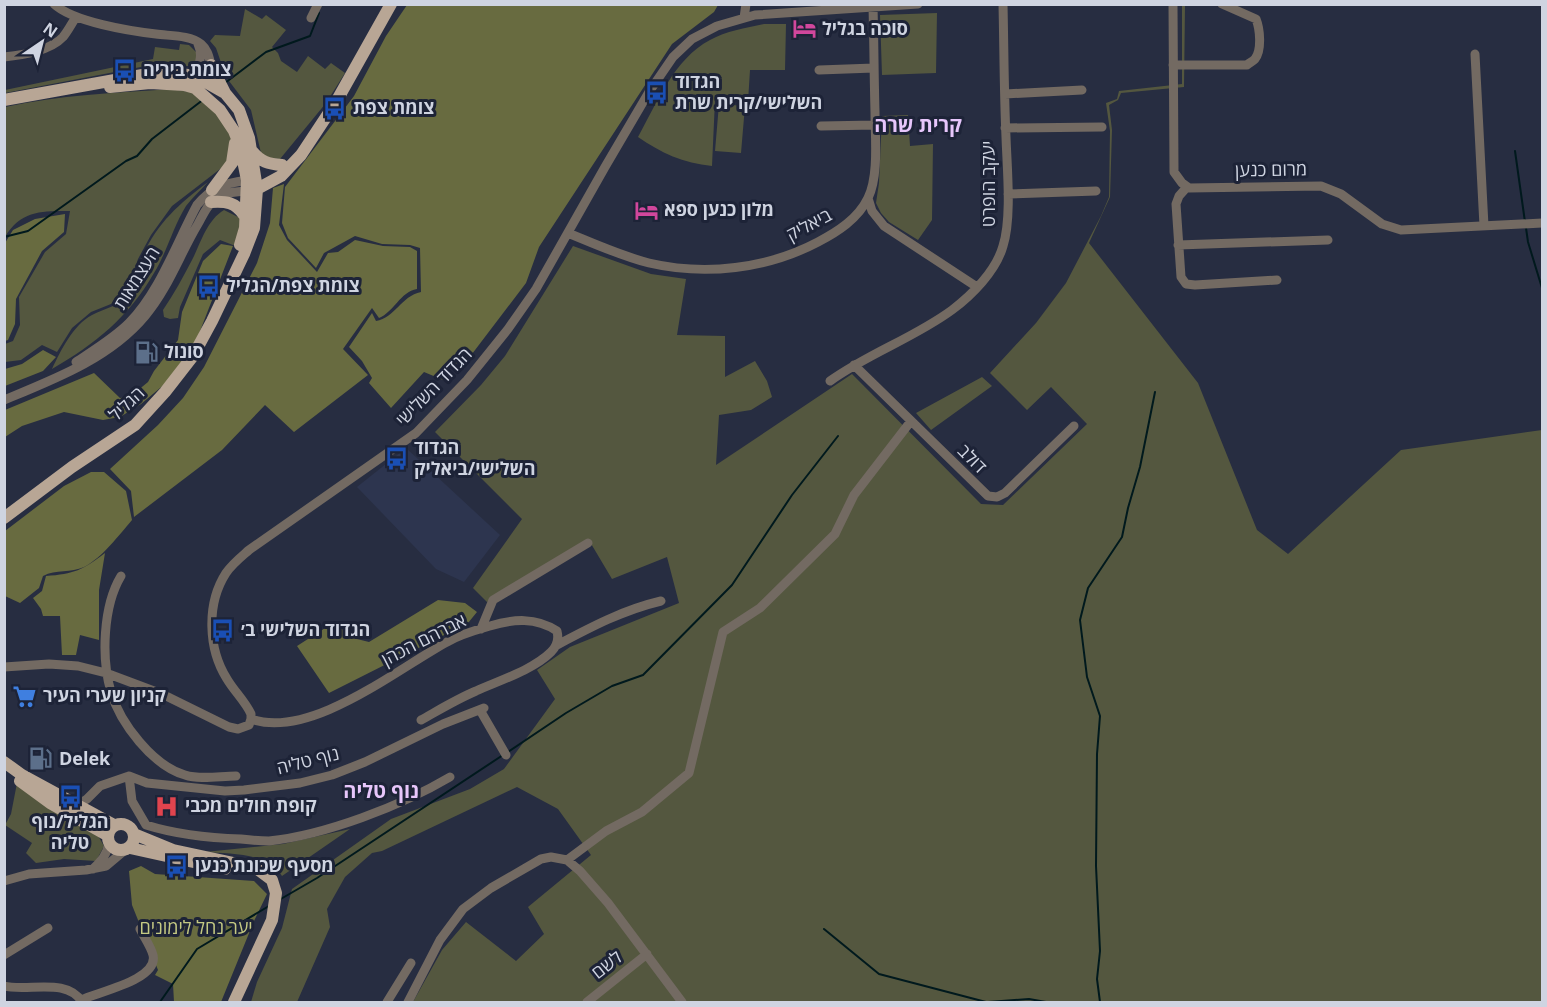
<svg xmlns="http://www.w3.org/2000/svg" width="1547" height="1007" viewBox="0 0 1547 1007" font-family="'Open Sans','Noto Sans Hebrew',sans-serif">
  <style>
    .built { fill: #2d354f }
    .green { fill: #54573f }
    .forest { fill: #686b40 }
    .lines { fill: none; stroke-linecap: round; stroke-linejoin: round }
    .stream { stroke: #00191d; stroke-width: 2 }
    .minor { stroke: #736a62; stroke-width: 9 }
    .major { stroke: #b8a695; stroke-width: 12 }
    .labels { text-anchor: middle; stroke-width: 6; stroke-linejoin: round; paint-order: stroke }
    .poi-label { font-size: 18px; font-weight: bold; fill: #cfd4e1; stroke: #1d2337; text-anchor: start }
    .street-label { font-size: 18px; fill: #cfd4e1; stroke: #1d2337 }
    .park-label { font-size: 18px; fill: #c4c983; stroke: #1d2337 }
    .neighbourhood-label { font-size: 20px; font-weight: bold; fill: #e7c6fb; stroke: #1d2337 }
  </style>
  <rect width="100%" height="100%" fill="#272d41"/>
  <!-- built -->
  <path class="built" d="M406,448L500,535L464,582L436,569L357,487Z"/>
  <!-- green -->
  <path class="green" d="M1182,5H1185L1184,87L1121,93L1118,100L1109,105L1112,130L1110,197L1089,243L1198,383L1257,530L1288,554L1401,450L1542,430V1002H413L442,950L466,922L516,961L544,934L528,907L591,855L558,809L517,787L382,851L372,853L345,877L327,909L330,927L297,1002H251L257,982L282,928L292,889L391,819L470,789L504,769L555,699L537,670L570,647L679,603L667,557L612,579L590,542L487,602L473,588L522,519L435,432L481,385L505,356L573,246L651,274L686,279L677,335L725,336V377L755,361L767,381L772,397L751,410L719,415L716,465L852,374L981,504L1003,505L1087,424L1051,387L1027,410L990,373L1036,323L1066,283L1101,216L1109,197L1110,131L1106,103L1117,99L1119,91L1182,84Z
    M245,9L262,19L266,15L286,30L272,47L278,53L281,61L297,72L308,56L325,69L331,63L345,73L326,103L280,159L268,158L261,153L251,110L226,77L216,48L210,41L215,35L240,36Z
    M937,13L936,73L882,75L880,15Z
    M764,24H786L785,70H750L748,102L715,100L712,166C683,163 661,153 638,137C657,103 674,59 710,40C726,31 745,28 764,24Z
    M180,44L189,45L197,53V63L193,66H146L5,93V90L153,59L155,47L179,50Z
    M171,89L190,92L212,103L233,137L232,151L224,166L172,206L151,235L138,259L127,291L111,304L91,312L72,328L57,352L42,345L21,360L5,362V344L13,341L20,325L19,297L45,252L66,234L70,211C43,211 21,210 5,237V107C59,95 115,93 171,89Z
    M719,104L745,106L741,153L715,151Z
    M908,115L910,146L933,144L932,220L918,240L889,222L881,213L876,203L879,183L882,116Z
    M208,182C201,190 192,198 186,206C173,227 167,252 154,273C129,317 95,344 52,369C61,350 73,325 92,315C104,309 119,305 129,296C135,289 138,267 142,257C157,223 179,204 208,182Z
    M224,210L242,219L238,247L220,240L203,254L180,307L178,318L170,319L164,317L163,310C174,294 183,277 192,260C201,243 206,221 224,210Z
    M982,377L992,386L931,430L916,413Z
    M17,783L97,834L104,846L96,861L64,859L36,863L26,853L32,843L5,825L11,814Z
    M350,829L282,876C268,852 230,854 205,852L283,844Z"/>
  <!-- forest -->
  <path class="forest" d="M407,5H718L714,12L672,44L539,247L526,283L491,329L472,354L447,369L448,382L424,372L391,408L369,383L372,378L362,361L349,347L372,313L376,321C395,318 401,296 421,292L420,248L410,245L382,244L355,236L324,253L316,268L288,238L282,223L285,187L354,96L386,36Z
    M284,184L279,225L287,240L317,272L328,253L338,252L355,240L383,246L410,247L417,251V289C400,292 394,312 379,318L372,308L343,349L368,375L294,432L265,405L222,450L134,517L131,491L110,469L158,425L183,398L204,367L257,263L270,223L273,188Z
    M65,214L64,232L42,251L16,299L15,324L8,340L5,341V243L13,230L35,219Z
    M221,244L233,246L195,344L172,378L141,404L120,417L103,420L64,412L22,426L5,437V410L94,373L120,398L131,396L148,382L154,371L178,340L182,312L203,261Z
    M43,350L56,357L43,371L5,386V369L22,364Z
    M91,472H104L126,491L132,520C119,535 102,558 84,567C71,573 56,569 43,576L39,588L20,603L5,596V531L64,486Z
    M105,553L99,590V640L80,635L76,655H62L60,616H43L41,609L33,598L42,591L46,576C74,574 83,570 105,553Z
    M438,600L465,603L477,612L468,623L329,693L297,646L333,623L357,639L369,642Z
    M141,866L155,874L254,881L267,894L254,921L221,1002H174L173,984L155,975L158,970L132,905L129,871Z"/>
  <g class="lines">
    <!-- stream -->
    <path class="stream" d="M225,83L266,52L310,36L319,13
      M1515,151L1525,222
      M1526,228L1528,242L1542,288
      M4,237L28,231L126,161L137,156L152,139L204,99
      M508,752L566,713L612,686L643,675L732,585L792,495L838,436
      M279,900L317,878L503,755
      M824,929L879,974L986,1002
      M160,1002L197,949L269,906
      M988,1002L1029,999L1046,1002
      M1100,1002L1097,979L1100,951L1096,866L1097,754L1100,716L1087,677L1080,620L1088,588L1122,537L1128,508L1140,467L1155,392"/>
    <!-- minor -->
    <path class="minor" d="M54,4C73,22 130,31 156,34C170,36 190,35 201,44C208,50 209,57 211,65L203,80L199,84
      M1173,4L1174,172L1182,183L1189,188L1321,186L1341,194L1382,224L1401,230L1542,223
      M311,18L318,4
      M744,18L746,4
      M1475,54L1484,226
      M4,57C23,55 50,51 63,37C68,31 72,23 76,17
      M1173,65H1247C1249,63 1252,62 1255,59C1262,50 1260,29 1256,19L1222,4
      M819,70L874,68
      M195,83C195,68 205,60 198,44
      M1005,94L1082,90
      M821,126L875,125
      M1005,128L1102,127
      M1187,187L1179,196L1176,204L1181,277L1186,284L1195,285L1277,280
      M1008,194L1096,191
      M868,198L872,211L884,226L977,287
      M568,233C595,244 621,256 649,263C705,276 767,269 818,242C837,232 858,219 868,198C879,176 875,137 875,112C874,77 874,42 873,7
      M1178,245L1328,240
      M76,362C94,350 114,338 129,323C160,291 176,244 197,205C213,186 223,184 247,180
      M854,365L988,496L997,497L1005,493L1074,426
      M830,381C869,353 914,338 952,310C972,295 996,271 1003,246C1012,218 1007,168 1006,137C1004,93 1004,49 1003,4
      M4,400C55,379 110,358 145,316C168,289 180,254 198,224C202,217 206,207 213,201C222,192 235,192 247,191
      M121,576C103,606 101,658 111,692C120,723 153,766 185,775C200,780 220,776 236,776
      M481,629L493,600L588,543
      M557,645C591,627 623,610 661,601
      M4,667L49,664L78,666L106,673L162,694L229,727L238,729L249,725L251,719V714C245,701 234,691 227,679C208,649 206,604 226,573C232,564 241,557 249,550L416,433L467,380L508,329L536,289L605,167L649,92L673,57L692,39L717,26L755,15L918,4
      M480,710L506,755
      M251,719C310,740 397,669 447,642C461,634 476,630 490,626C513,619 536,617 557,631C559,639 557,646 551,652C533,670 498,681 476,691C457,699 439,710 421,720
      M129,776L132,801L146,825C178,835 209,838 241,839C250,840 260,841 269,841C325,835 401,806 450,777
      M76,806L87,799L100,786L129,776L147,783L225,791L244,790L300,783L332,775L365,762L443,724L484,708
      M567,860L606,831L642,812L689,773L723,632L760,608L835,534L854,495L911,421
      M93,869C101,861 107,855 109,843
      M4,881L29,874L86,870L106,866L125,850
      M4,955L48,928
      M4,986C28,992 67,977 82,1002
      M81,1000C97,992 159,980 153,955C151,947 144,937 140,929
      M387,1002L411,963
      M408,1002L440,940L463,909L491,888L541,859L551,857L567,860L580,871L608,903L682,1002
      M587,1002L647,954"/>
    <!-- major -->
    <path class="major" d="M211,65L225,93
      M110,87L150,83L184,85L195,88L220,110L234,131L240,146L247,180L245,228L240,245
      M4,100L148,74L173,73L195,76L225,93L239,110L249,138L257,189L254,228L244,254L212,321L193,356L165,392L135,425L72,467L4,518
      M252,151C261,162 268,164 282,165
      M212,190L232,163L235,143
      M251,190L257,189L281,176L301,155L336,102L391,4
      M211,202C226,201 235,202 244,215
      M4,762L22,775L114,825
      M20,781L50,803L107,835
      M108 837a13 13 0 1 1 26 0a13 13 0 1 1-26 0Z
      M134,834L173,850L256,868L272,880L276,893L272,920L234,1002
      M130,848L225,869"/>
  </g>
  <!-- icons -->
  <defs>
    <symbol id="hotel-bare" viewBox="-9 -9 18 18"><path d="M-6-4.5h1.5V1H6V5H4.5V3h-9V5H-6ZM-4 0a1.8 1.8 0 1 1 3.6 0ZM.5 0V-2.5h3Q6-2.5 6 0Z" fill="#d1479c" stroke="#1d2337" stroke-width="2.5" paint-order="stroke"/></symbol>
    <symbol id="bus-bare" viewBox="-9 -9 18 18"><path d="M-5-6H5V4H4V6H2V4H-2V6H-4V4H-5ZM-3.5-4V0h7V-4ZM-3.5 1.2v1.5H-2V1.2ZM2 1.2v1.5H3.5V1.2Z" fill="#1a4fb4" stroke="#1d2337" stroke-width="2.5" paint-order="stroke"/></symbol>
    <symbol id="fuel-bare" viewBox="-9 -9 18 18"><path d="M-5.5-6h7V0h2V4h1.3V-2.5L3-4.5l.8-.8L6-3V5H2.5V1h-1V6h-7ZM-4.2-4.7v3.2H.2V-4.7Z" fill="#5c6f8a" stroke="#1d2337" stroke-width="2.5" paint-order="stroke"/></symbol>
    <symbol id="supermarket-bare" viewBox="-9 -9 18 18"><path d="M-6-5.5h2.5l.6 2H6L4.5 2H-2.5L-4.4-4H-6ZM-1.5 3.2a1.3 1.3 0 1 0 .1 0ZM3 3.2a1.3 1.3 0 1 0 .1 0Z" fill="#3f7fe0" stroke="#1d2337" stroke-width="2.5" paint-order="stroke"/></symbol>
    <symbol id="hospital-bare" viewBox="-9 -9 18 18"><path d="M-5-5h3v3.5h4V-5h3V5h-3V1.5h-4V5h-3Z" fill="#e0444e" stroke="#1d2337" stroke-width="2.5" paint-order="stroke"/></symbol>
  </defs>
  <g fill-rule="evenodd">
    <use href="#hotel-bare" x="788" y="12" width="33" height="33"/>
    <use href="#bus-bare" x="108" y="54" width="33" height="33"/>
    <use href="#bus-bare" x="640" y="76" width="33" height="33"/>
    <use href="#bus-bare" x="318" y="92" width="33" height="33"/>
    <use href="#hotel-bare" x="630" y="194" width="33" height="33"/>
    <use href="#bus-bare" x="192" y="270" width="33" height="33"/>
    <use href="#fuel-bare" x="130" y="336" width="33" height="33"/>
    <use href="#bus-bare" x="380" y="442" width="33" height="33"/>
    <use href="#bus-bare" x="206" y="614" width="33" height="33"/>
    <use href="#supermarket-bare" x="8" y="680" width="33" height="33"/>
    <use href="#fuel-bare" x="24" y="742" width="33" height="33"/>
    <use href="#bus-bare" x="54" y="780" width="33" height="33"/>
    <use href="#hospital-bare" x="150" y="790" width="33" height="33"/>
    <use href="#bus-bare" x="160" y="850" width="33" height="33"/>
  </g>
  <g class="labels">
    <!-- poi labels -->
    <g class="poi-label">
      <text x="822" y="35">סוכה בגליל</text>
      <text x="143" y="76">צומת ביריה</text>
      <text x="675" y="88">הגדוד<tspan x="675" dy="21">השלישי/קרית שרת</tspan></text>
      <text x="353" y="114">צומת צפת</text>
      <text x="664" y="216">מלון כנען ספא</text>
      <text x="226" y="292">צומת צפת/הגליל</text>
      <text x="164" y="358">סונול</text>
      <text x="414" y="454">הגדוד<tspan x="414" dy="21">השלישי/ביאליק</tspan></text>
      <text x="241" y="636">הגדוד השלישי ב׳</text>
      <text x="43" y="702">קניון שערי העיר</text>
      <text x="59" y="765">Delek</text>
      <text x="185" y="812">קופת חולים מכבי</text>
      <text x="70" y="828" text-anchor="middle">הגליל/נוף<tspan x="70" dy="21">טליה</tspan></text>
      <text x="195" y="872">מסעף שכונת כנען</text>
    </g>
    <!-- street labels -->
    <g class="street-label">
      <text transform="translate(1271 170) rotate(-1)" y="6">מרום כנען</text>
      <text transform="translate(989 184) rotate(-90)" y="6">יעקב הופרט</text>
      <text transform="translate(809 225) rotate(-28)" y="6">ביאליק</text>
      <text transform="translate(137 278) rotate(-58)" y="6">העצמאות</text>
      <text transform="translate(434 387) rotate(-46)" y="6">הגדוד השלישי</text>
      <text transform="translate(127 404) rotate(-43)" y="6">הגליל</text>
      <text transform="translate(972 459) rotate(45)" y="6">דולב</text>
      <text transform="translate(424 640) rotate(-27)" y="6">אברהם הכהן</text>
      <text transform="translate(308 761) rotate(-14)" y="6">נוף טליה</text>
      <text transform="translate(607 965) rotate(-38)" y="6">לשם</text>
    </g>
    <!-- park labels -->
    <g class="park-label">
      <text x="196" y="934">יער נחל לימונים</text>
    </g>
    <!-- neighbourhood labels -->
    <g class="neighbourhood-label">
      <text x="918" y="132">קרית שרה</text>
      <text x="381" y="798">נוף טליה</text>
    </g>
  </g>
  <!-- border -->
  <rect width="1547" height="1007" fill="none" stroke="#cfd4e1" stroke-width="12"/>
  <!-- north arrow -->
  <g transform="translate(42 42) rotate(35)" stroke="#1d2337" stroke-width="4.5" paint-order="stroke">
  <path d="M0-4.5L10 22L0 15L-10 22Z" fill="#cfd4e1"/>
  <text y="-9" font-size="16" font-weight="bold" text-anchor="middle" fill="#cfd4e1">N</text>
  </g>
</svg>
